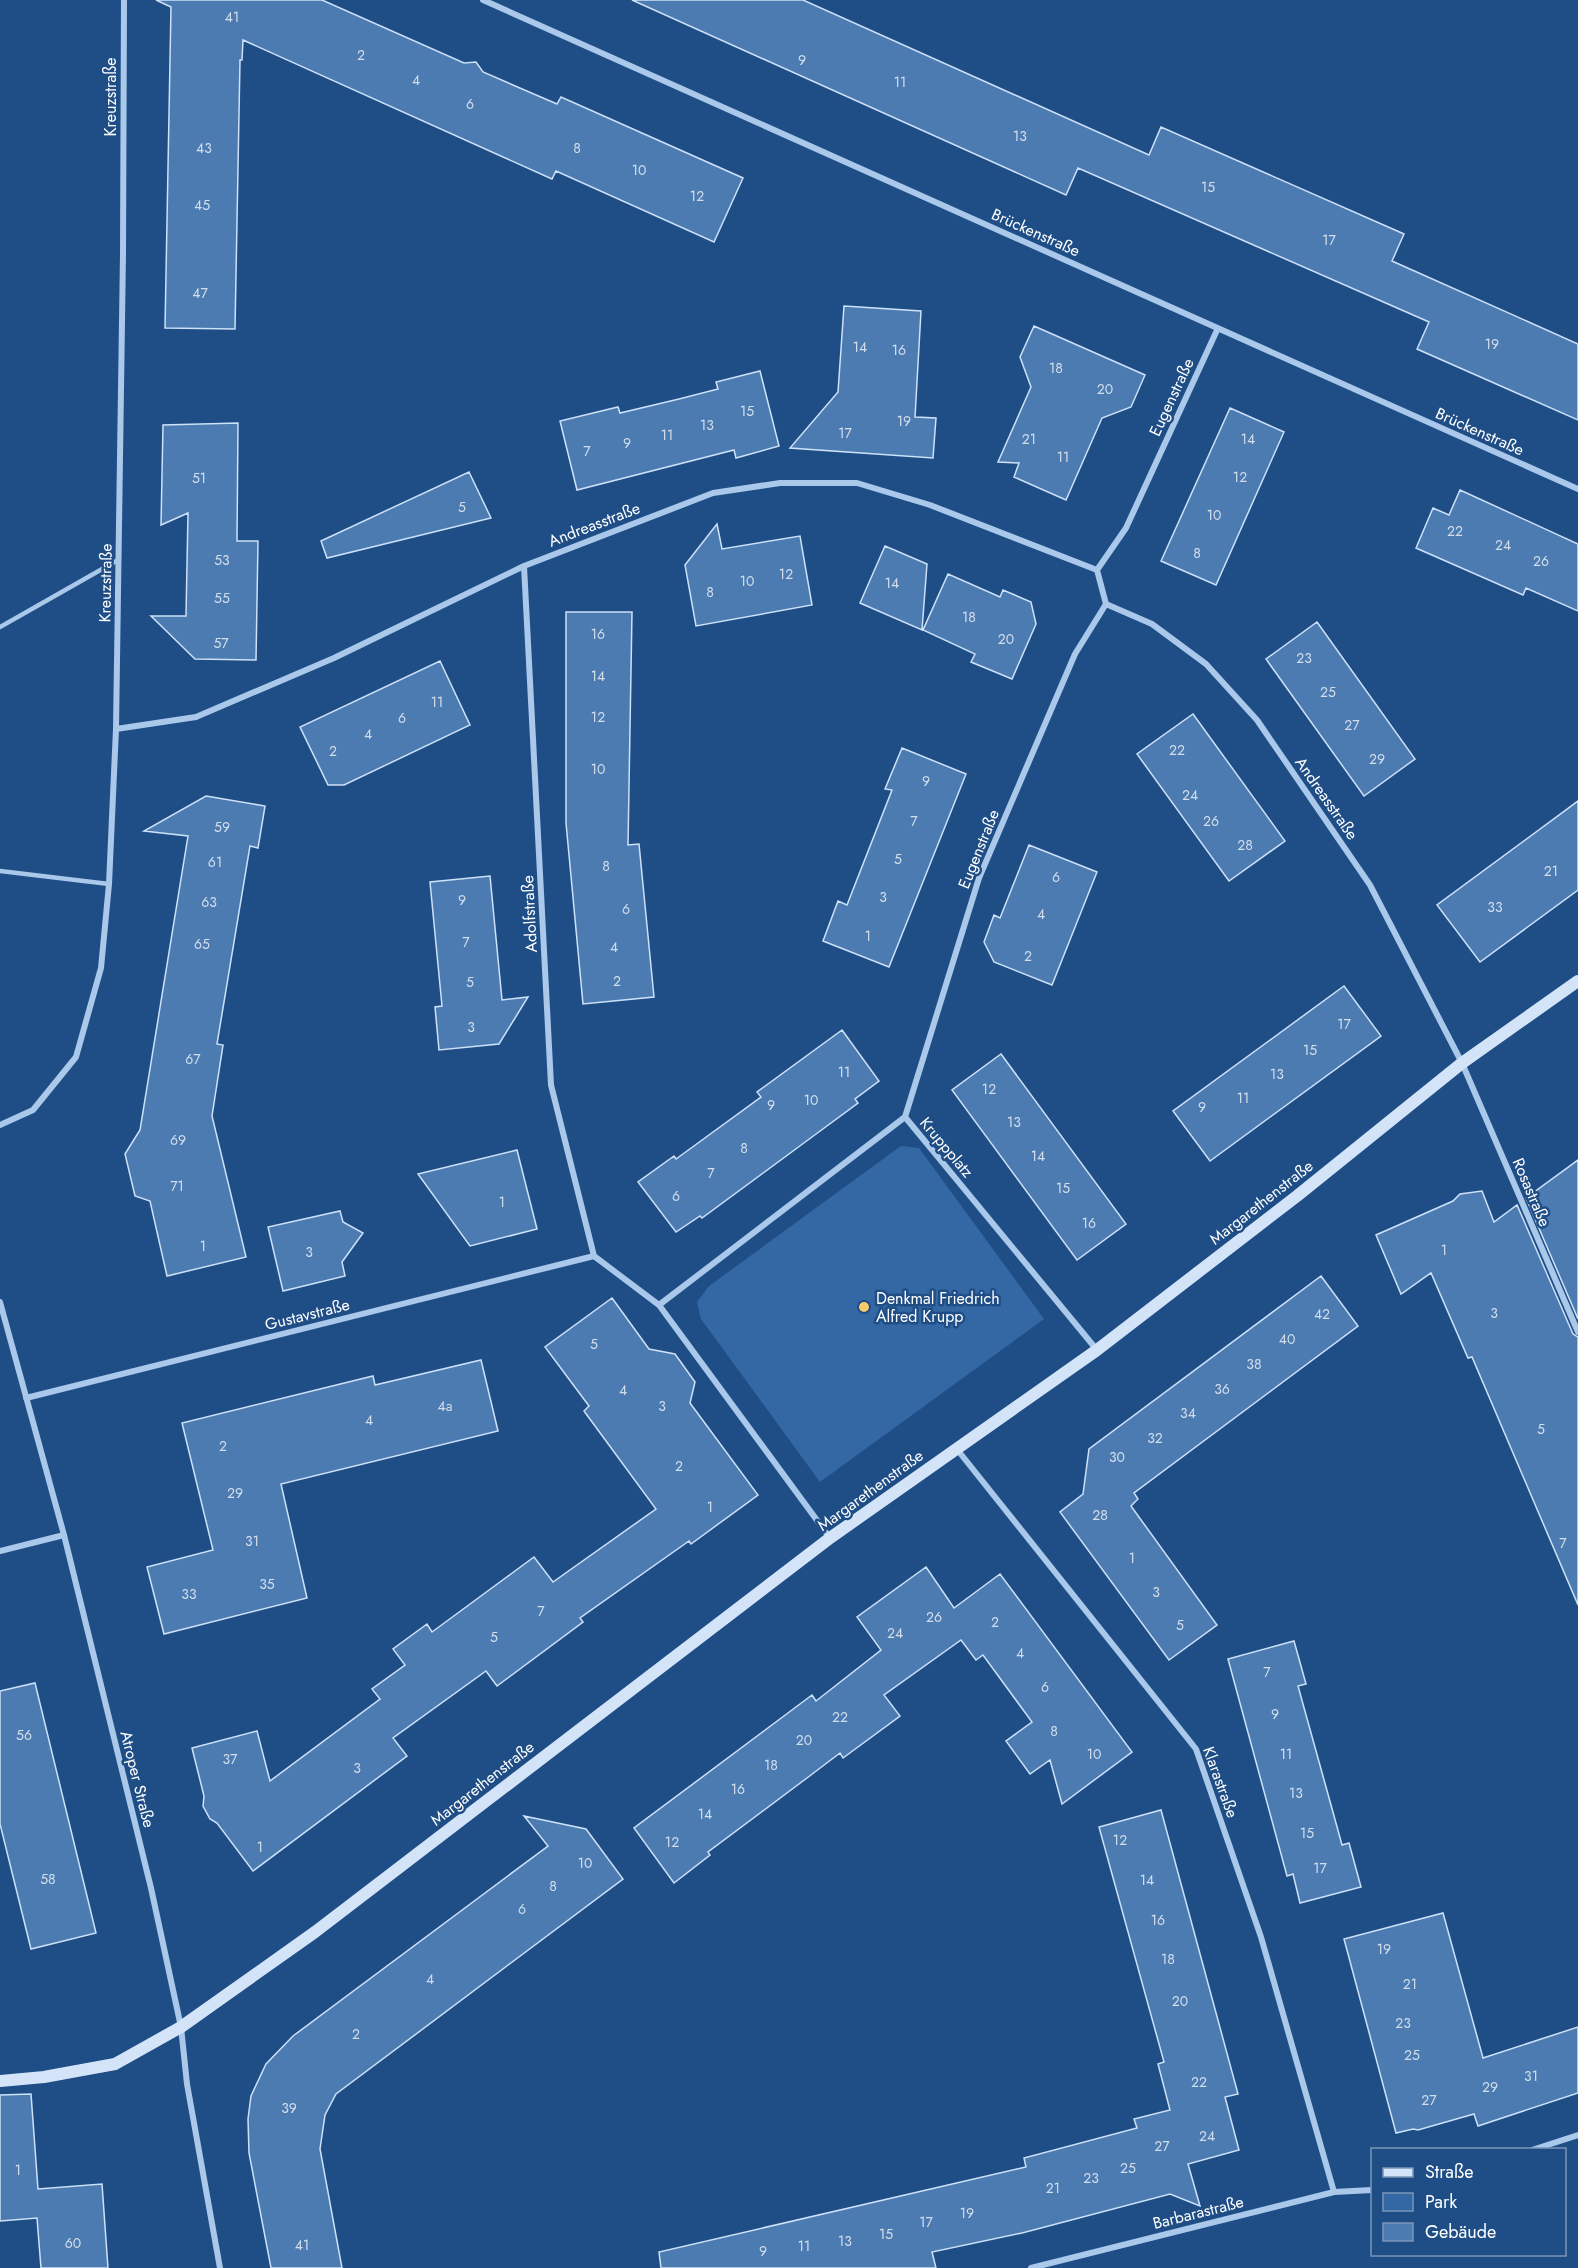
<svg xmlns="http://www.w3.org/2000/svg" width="1578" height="2268" viewBox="0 0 1578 2268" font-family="Jost,sans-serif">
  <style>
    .green { fill: #3368a4 }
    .building { fill: #4c7bb1; stroke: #cde1f8; stroke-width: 1.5 }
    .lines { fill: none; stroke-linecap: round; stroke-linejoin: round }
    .lane { stroke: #a9c8ea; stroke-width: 4.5 }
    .street { stroke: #a9c8ea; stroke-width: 6 }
    .secondary { stroke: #d4e4f8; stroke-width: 12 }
    .poi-dot { fill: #f8cc69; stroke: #1f4e87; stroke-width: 2 }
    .labels { text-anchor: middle; stroke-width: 5; stroke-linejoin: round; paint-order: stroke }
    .number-label { font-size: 14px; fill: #d2deec }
    .street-label { font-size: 16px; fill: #fff; stroke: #1f4e87 }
    .poi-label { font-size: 16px; fill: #fff; stroke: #1f4e87; text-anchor: start }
  </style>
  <rect width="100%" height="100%" fill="#1f4e87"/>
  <!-- green -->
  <path class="green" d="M901,1146L919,1148L1044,1319L820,1482L701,1319L697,1302L709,1286Z"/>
  <!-- building -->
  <path class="building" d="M156,0H322L464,63L476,62L483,72L557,104L561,97L743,178L714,242L556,171L552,179L243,40L242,60H240L235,329L165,328L171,7Z
    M632,0H803L1149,155L1161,127L1404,234L1392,261L1578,344V420L1417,349L1429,322L1078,168L1066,195Z
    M844,306L921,311L915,417L936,418L933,458L790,448L838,392Z
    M1034,326L1145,375L1131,407L1102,418L1066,500L1014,477L1019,463L998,462L1031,387L1020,357Z
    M760,371L779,446L736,458L734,450L577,490L560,421L618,407L620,413L679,399L718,389L716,382Z
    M1230,408L1284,432L1216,585L1161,561Z
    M238,423L237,541H258L256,660L195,659L151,616H186L188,513L161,525L163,425Z
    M469,472L491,518L327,558L321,541Z
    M1460,490L1578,544V611L1526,588L1523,595L1416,548L1433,508L1449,515Z
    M717,524L722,549L800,536L812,605L696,626L685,565Z
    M885,546L927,564L922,630L860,603Z
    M948,574L1000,597L1003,590L1031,602L1036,624L1012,679L971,662L975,654L923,630Z
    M566,612H632L628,845L639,844L654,997L583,1004L566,823Z
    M1317,622L1415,759L1364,796L1266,659Z
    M440,661L470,725L344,785H328L300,727Z
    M1193,714L1285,841L1229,881L1137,754Z
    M902,748L966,774L889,967L823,941L838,901L847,905L892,790L885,789Z
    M206,796L265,806L258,848L250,846L217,1044L223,1045L212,1116L246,1257L167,1276L150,1201L135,1196L125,1154L140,1130L188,836L144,831Z
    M1578,801V890L1480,962L1437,905Z
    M1029,845L1097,872L1052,985L994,962L984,942L994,915L1000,918Z
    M490,876L502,1000L528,997L499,1044L439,1050L435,1007L442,1006L430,882Z
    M1344,986L1381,1036L1210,1161L1173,1111Z
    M842,1030L879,1081L855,1099L858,1103L812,1137L702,1218L700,1216L676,1232L638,1182L674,1156L676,1159L761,1097L757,1092Z
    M1001,1054L1126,1224L1077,1260L952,1090Z
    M517,1150L537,1229L470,1246L418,1174Z
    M1578,1160V1319L1526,1198Z
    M1482,1191L1494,1222L1517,1205L1573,1334L1578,1337V1605L1472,1357L1468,1358L1431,1273L1401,1294L1376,1235L1453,1201L1460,1194Z
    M340,1211L343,1222L363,1233L342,1262L345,1276L283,1291L268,1227Z
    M1321,1276L1358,1326L1134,1493L1138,1499L1131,1506L1217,1625L1169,1660L1060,1512L1083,1494L1089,1449Z
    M612,1298L649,1349L675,1354L695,1382L690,1403L758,1495L691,1544L689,1541L580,1618L583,1622L497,1686L486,1671L393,1738L407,1756L253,1871L217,1823L210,1819L203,1806L204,1796L192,1748L257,1731L270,1781L380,1699L372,1689L405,1665L393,1649L427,1624L432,1632L534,1557L553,1582L656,1509L584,1411L589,1406L545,1347Z
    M481,1360L498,1431L281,1484L307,1598L164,1634L147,1567L213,1550L182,1423L373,1376L375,1385Z
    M926,1567L954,1608L1000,1574L1132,1752L1062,1804L1050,1760L1030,1774L1006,1741L1032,1722L983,1655L976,1660L961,1640L884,1695L900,1716L843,1758L840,1753L807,1778L708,1852L710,1855L674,1883L634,1828L812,1695L816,1701L881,1650L857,1617Z
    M1294,1641L1306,1684L1298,1686L1331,1805L1342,1845L1349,1843L1361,1887L1300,1903L1293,1874L1287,1876L1228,1659Z
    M35,1683L96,1933L31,1949L0,1824V1691Z
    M1161,1810L1238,2094L1225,2097L1239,2150L1188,2164L1200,2206L1170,2194L1022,2233L932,2252L936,2268H661L659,2252L1026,2167L1024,2158L1137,2128L1134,2119L1170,2110L1158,2064L1164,2062L1099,1827Z
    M524,1816L586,1829L623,1879L336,2094L325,2115L320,2149L342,2268H271L249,2153L248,2119L251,2096L266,2064L293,2036L548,1846Z
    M1443,1913L1483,2058L1578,2027V2093L1478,2126L1474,2114L1418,2130L1413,2129L1396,2133L1344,1939Z
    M31,2094L38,2189L102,2184L108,2268H41L37,2218L0,2221V2095Z"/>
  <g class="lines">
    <!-- lane -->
    <path class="lane" d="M0,627L118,560
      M0,871L109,884"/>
    <!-- street -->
    <path class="street" d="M483,0L1578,489
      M524,566L551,1085L594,1256
      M1097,570L1126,528L1218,328
      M1097,570L1106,604
      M1106,604L1152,624L1206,664L1257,720L1370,885L1462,1063L1578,1332
      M116,729L196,717L334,658L524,566L713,493L780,483H857L930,505L1097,570
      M905,1117L979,878L1075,654L1106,604
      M0,1125L33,1110L76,1057L101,968L109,884L116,729L123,253L124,0
      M594,1256L659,1305L830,1538
      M0,1302L64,1535L151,1888L181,2027L187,2084L220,2268
      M659,1305L905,1117L1097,1350
      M26,1398L594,1256
      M956,1448L1196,1749L1261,1937L1334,2192
      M0,1551L64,1535
      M1532,2150L1578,2135
      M1031,2268L1334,2192L1372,2190"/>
    <!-- secondary -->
    <path class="secondary" d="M0,2081L44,2077L115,2064L181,2027L315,1932L830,1538L1097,1350L1297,1196L1462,1063L1578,981"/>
  </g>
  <!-- markers -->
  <circle class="poi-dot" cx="864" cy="1307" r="6"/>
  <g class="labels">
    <!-- number labels -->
    <g class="number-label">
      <text x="232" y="22">41</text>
      <text x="361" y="60">2</text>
      <text x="802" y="65">9</text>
      <text x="416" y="85">4</text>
      <text x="900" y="87">11</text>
      <text x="470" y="109">6</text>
      <text x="1020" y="141">13</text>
      <text x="204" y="153">43</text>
      <text x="577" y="153">8</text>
      <text x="639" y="175">10</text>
      <text x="1208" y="192">15</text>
      <text x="697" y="201">12</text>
      <text x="202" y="210">45</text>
      <text x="1329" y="245">17</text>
      <text x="200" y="298">47</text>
      <text x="1492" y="349">19</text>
      <text x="860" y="352">14</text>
      <text x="899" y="355">16</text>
      <text x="1056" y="373">18</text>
      <text x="1105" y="394">20</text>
      <text x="747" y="416">15</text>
      <text x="904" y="426">19</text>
      <text x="707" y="430">13</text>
      <text x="845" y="438">17</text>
      <text x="667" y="440">11</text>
      <text x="1029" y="444">21</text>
      <text x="1248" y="444">14</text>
      <text x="627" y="448">9</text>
      <text x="587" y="456">7</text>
      <text x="1063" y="462">11</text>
      <text x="1240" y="482">12</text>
      <text x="199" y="483">51</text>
      <text x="462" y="512">5</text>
      <text x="1214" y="520">10</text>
      <text x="1455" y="536">22</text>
      <text x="1503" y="550">24</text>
      <text x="1197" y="558">8</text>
      <text x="222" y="565">53</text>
      <text x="1541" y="566">26</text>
      <text x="786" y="579">12</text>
      <text x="747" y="586">10</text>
      <text x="892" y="588">14</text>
      <text x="710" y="597">8</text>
      <text x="222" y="603">55</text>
      <text x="969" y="622">18</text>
      <text x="598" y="639">16</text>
      <text x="1006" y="644">20</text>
      <text x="221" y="648">57</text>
      <text x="1304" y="663">23</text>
      <text x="598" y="681">14</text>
      <text x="1328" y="697">25</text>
      <text x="437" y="707">11</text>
      <text x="598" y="722">12</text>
      <text x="402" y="723">6</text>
      <text x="1352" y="730">27</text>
      <text x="368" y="739">4</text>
      <text x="1177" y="755">22</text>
      <text x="333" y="756">2</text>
      <text x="1377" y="764">29</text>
      <text x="598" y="774">10</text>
      <text x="926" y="786">9</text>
      <text x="1190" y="800">24</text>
      <text x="914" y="826">7</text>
      <text x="1211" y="826">26</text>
      <text x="222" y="832">59</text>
      <text x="1245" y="850">28</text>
      <text x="898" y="864">5</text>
      <text x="215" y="867">61</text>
      <text x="606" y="871">8</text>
      <text x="1551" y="876">21</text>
      <text x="1056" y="882">6</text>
      <text x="883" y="902">3</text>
      <text x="462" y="905">9</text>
      <text x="209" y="907">63</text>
      <text x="1495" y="912">33</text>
      <text x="626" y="914">6</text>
      <text x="1041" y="919">4</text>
      <text x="868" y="941">1</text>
      <text x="466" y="947">7</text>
      <text x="202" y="949">65</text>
      <text x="614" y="952">4</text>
      <text x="1028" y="961">2</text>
      <text x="617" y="986">2</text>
      <text x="470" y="987">5</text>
      <text x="1344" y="1029">17</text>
      <text x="471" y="1032">3</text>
      <text x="1310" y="1055">15</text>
      <text x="193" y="1064">67</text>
      <text x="844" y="1077">11</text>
      <text x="1277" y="1079">13</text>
      <text x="989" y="1094">12</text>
      <text x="1243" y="1103">11</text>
      <text x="811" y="1105">10</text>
      <text x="771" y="1110">9</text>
      <text x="1202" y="1112">9</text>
      <text x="1014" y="1127">13</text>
      <text x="178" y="1145">69</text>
      <text x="744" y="1153">8</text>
      <text x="1038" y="1161">14</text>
      <text x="711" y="1178">7</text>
      <text x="177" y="1191">71</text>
      <text x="1063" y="1193">15</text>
      <text x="676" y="1201">6</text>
      <text x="502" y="1207">1</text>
      <text x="1089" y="1228">16</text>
      <text x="203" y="1251">1</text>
      <text x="1444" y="1255">1</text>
      <text x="309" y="1257">3</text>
      <text x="1494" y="1318">3</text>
      <text x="1322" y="1319">42</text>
      <text x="1287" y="1344">40</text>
      <text x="594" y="1349">5</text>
      <text x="1254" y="1369">38</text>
      <text x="1222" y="1394">36</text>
      <text x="623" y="1395">4</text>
      <text x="445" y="1411">4a</text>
      <text x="662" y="1411">3</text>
      <text x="1188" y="1418">34</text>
      <text x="369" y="1425">4</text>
      <text x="1541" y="1434">5</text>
      <text x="1155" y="1443">32</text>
      <text x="223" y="1451">2</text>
      <text x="1117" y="1462">30</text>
      <text x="679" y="1471">2</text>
      <text x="235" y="1498">29</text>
      <text x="710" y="1512">1</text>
      <text x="1100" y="1520">28</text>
      <text x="252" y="1546">31</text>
      <text x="1563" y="1548">7</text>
      <text x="1132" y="1563">1</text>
      <text x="267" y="1589">35</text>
      <text x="1156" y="1597">3</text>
      <text x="189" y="1599">33</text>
      <text x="541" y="1616">7</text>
      <text x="934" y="1622">26</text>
      <text x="995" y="1627">2</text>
      <text x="1180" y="1630">5</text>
      <text x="895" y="1638">24</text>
      <text x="494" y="1642">5</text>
      <text x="1020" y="1658">4</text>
      <text x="1267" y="1677">7</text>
      <text x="1045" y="1692">6</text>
      <text x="1275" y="1719">9</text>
      <text x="840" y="1722">22</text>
      <text x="1054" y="1736">8</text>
      <text x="24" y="1740">56</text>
      <text x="804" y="1745">20</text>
      <text x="1094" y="1759">10</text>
      <text x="1286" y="1759">11</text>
      <text x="230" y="1764">37</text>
      <text x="771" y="1770">18</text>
      <text x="357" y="1773">3</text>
      <text x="738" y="1794">16</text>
      <text x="1296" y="1798">13</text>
      <text x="705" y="1819">14</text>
      <text x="1307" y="1838">15</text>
      <text x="1120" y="1845">12</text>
      <text x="672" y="1847">12</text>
      <text x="260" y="1852">1</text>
      <text x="585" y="1868">10</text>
      <text x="1320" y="1873">17</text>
      <text x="48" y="1884">58</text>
      <text x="1147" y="1885">14</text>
      <text x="553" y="1891">8</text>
      <text x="522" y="1914">6</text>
      <text x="1158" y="1925">16</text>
      <text x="1384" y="1954">19</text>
      <text x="1168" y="1964">18</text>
      <text x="430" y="1984">4</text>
      <text x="1410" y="1989">21</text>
      <text x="1180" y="2006">20</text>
      <text x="1403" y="2028">23</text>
      <text x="356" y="2039">2</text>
      <text x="1412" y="2060">25</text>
      <text x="1531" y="2081">31</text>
      <text x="1199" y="2087">22</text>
      <text x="1490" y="2092">29</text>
      <text x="1429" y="2105">27</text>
      <text x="289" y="2113">39</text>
      <text x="1207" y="2141">24</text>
      <text x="1162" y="2151">27</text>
      <text x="1128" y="2173">25</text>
      <text x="18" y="2175">1</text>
      <text x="1091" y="2183">23</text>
      <text x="1053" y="2193">21</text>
      <text x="967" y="2218">19</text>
      <text x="926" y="2227">17</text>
      <text x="886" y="2239">15</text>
      <text x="845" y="2246">13</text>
      <text x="73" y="2248">60</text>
      <text x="302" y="2250">41</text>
      <text x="804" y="2251">11</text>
      <text x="763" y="2256">9</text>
    </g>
    <!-- street labels -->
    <g class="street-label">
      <text transform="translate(110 97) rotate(-90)" y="6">Kreuzstraße</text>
      <text transform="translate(1036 232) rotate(24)" y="6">Brückenstraße</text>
      <text transform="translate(1171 397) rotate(-65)" y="6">Eugenstraße</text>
      <text transform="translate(1480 431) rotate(24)" y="6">Brückenstraße</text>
      <text transform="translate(594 524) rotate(-21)" y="6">Andreasstraße</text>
      <text transform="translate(105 583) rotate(-89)" y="6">Kreuzstraße</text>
      <text transform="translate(1327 798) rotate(55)" y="6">Andreasstraße</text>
      <text transform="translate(978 849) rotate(-68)" y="6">Eugenstraße</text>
      <text transform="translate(529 914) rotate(-93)" y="6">Adolfstraße</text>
      <text transform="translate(947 1147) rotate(50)" y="6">Kruppplatz</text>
      <text transform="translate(1532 1192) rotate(67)" y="6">Rosastraße</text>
      <text transform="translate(1261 1202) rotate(-38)" y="6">Margarethenstraße</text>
      <text transform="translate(307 1314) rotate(-14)" y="6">Gustavstraße</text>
      <text transform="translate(870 1490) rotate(-36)" y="6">Margarethenstraße</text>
      <text transform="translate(138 1779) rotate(76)" y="6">Atroper Straße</text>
      <text transform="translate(1221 1782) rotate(70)" y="6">Klarastraße</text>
      <text transform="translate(482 1783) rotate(-38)" y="6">Margarethenstraße</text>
      <text transform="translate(1198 2212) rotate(-14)" y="6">Barbarastraße</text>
    </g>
    <!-- poi labels -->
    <g class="poi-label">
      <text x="876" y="1304">Denkmal Friedrich<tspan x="876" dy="18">Alfred Krupp</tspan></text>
    </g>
  </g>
  <!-- legend -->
  <rect x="1371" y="2148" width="195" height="108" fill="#1f4e87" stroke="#7995b7" stroke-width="1.5"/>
  <rect x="1383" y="2168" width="30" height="9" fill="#d4e4f8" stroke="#7995b7" stroke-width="1.5"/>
  <text x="1425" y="2178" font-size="18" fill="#ffffff">Straße</text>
  <rect x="1383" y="2193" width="30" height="18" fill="#3368a4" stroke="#7995b7" stroke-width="1.5"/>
  <text x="1425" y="2208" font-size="18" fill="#ffffff">Park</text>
  <rect x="1383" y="2223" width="30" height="18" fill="#4c7bb1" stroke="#7995b7" stroke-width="1.5"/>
  <text x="1425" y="2238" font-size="18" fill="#ffffff">Gebäude</text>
</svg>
